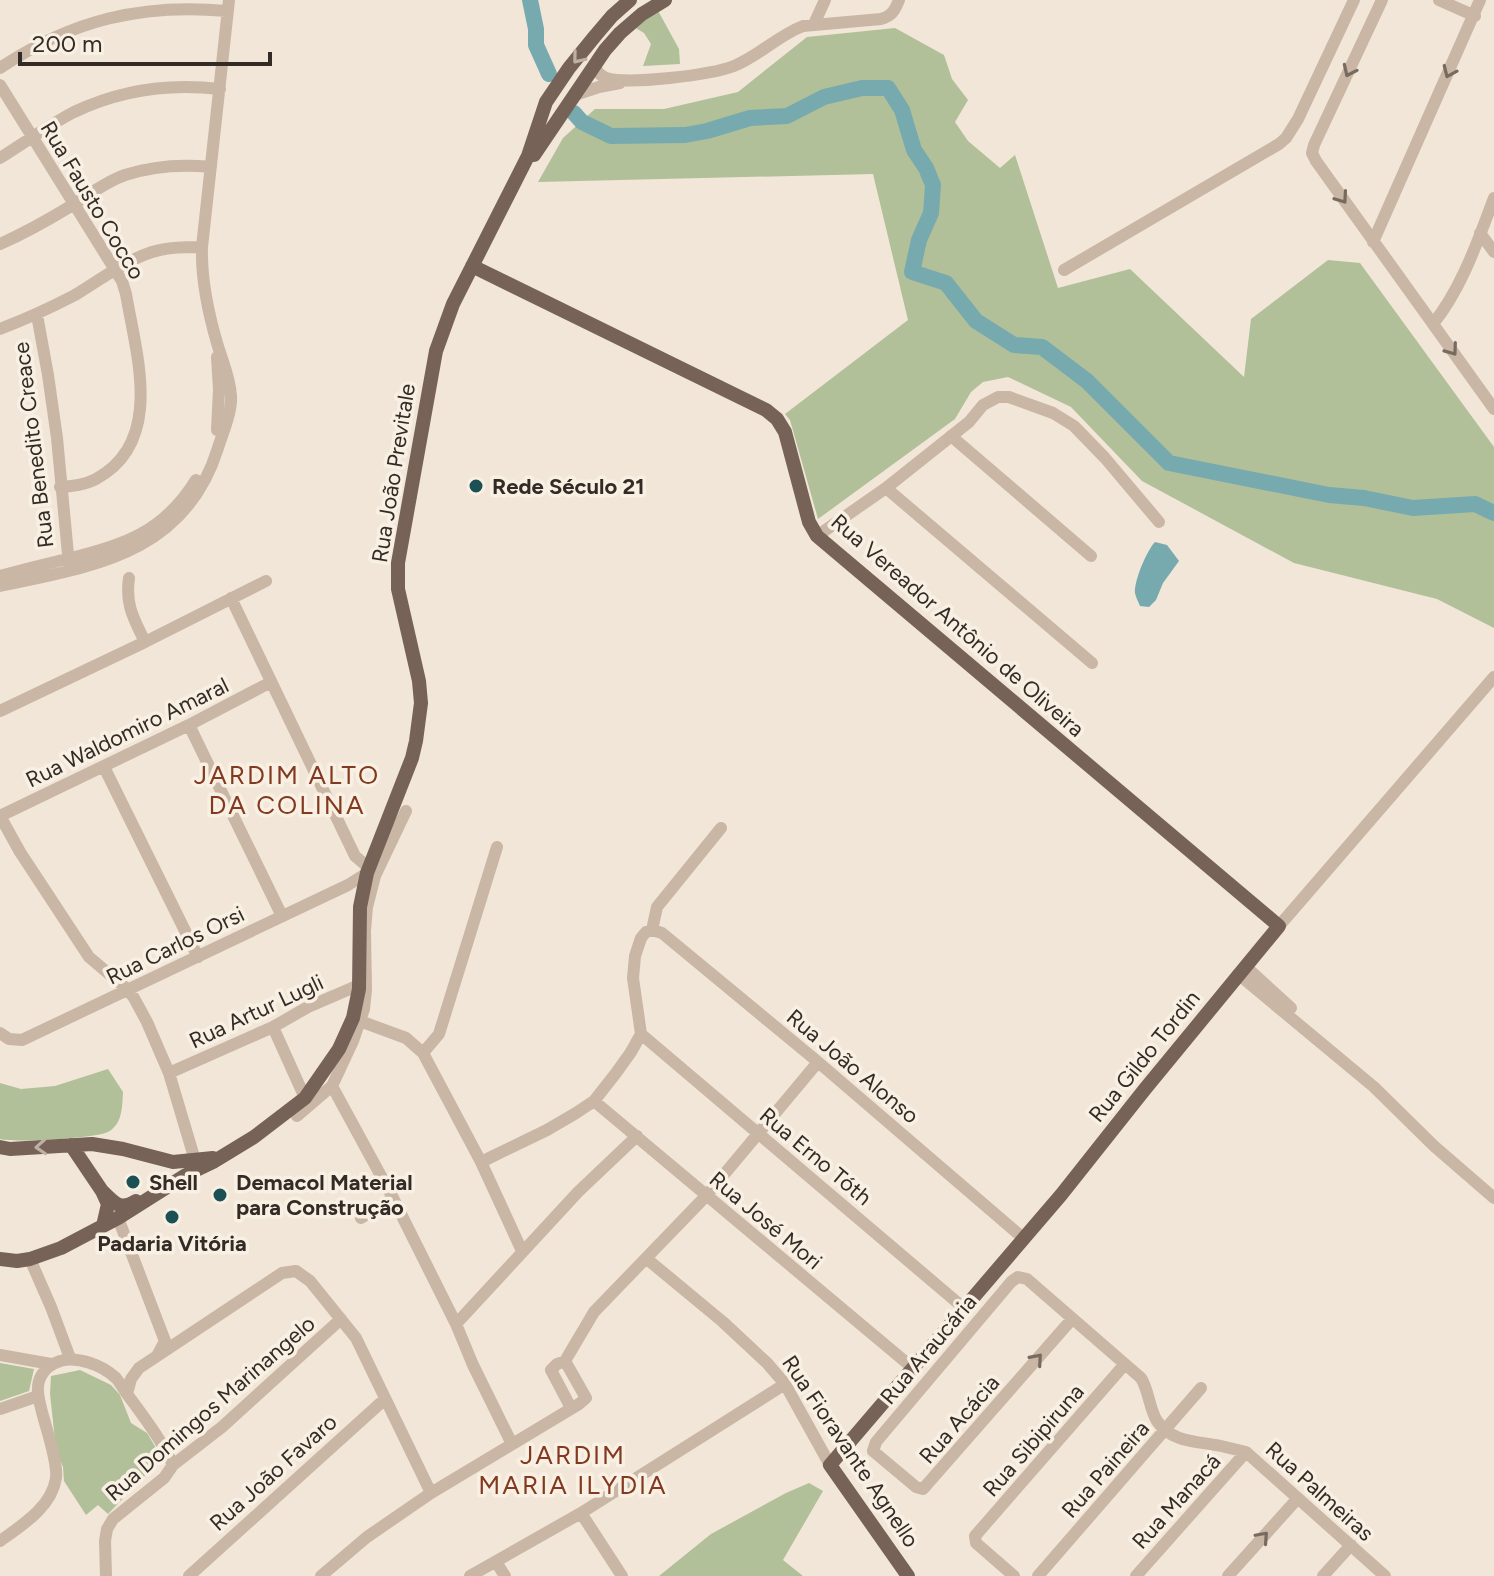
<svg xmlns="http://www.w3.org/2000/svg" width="1494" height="1576" viewBox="0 0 1494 1576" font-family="Figtree,sans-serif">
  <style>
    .green { fill: #b1c098 }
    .water { fill: #77aaae }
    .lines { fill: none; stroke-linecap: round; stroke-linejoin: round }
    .river { stroke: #77aaae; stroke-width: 16 }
    .minor { stroke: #c9b6a4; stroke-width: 12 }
    .major { stroke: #766257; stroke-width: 14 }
    .oneway { stroke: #beb0a5 }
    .oneway2 { stroke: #776a5f }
    .poi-dot { fill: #1c5055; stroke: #f9f0e4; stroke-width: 3 }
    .labels { text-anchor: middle; stroke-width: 7; stroke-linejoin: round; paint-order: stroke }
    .street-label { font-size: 22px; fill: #342b26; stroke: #f9f0e4 }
    .poi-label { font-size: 22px; font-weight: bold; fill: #342b26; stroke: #f9f0e4; text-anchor: start }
    .quarter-label { font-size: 26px; letter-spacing: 2px; fill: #83391f; stroke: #f9f0e4 }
  </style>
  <rect width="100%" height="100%" fill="#f1e6d8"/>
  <!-- green -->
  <path class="green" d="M656,7L679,49L680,64L643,66L651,44L644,33L634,27Z
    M895,28L944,55L952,79L968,100L955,122L968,141L1000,168L1015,155L1058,288L1130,269L1244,377L1251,319L1328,260L1360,263L1494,447V628L1437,599L1294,563L1142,481L1071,407L1008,377L983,382L971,392L955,419L818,519L790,420L785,414L908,320L873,174L538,182L563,138L595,109H664L738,92L807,37Z
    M108,1069L123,1092C122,1106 123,1124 108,1132C96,1138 15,1143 0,1139V1083L21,1089L55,1086Z
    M0,1363L34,1369L29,1391L0,1401Z
    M80,1370L111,1385L120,1395L131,1423L147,1433L162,1458L108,1514L98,1505L86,1515L64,1481L63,1467L56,1449L50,1394L51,1376Z
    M809,1483L823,1491L783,1560L803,1576H659L711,1534L786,1493Z"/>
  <!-- water -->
  <path class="water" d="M1155,542L1167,545L1179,561L1163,583L1156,600L1149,607L1140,606C1138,601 1136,598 1135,593C1134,581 1147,550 1155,542Z"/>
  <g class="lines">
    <!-- river -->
    <path class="river" d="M530,0L536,29V45L549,74
      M574,113L582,122L611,136L685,135L707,131L750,118L787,116L824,97L862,88H888L902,110L914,150L926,168L933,185L931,213L919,240L912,272L946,283L976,321L1014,345L1042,347L1087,381L1169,463L1329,495L1364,498L1413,508L1475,504L1494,513"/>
    <!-- minor -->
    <path class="minor" d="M1382,0L1314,145L1312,153L1316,161L1494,409
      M1439,0L1475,16
      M814,24L825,0
      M594,65C596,71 599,75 606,78C628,85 711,75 734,66C759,56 777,36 803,26L881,19C892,16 895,10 899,0
      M0,68C72,20 142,3 227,11
      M0,85L122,281L126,294C136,354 165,442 96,479C85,485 72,486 60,487
      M575,95L599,87L620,83
      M0,158C24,143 49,125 74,112C120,90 170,83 220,89
      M1480,233L1494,252
      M1373,242L1480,0
      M0,244C25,233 48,220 71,206C89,195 105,182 125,175C153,166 182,164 211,167
      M1064,270L1279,144L1286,138L1298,119L1354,0
      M37,315L48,375L57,438L69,565
      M1433,324C1462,288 1478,240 1494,198
      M0,329C26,319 50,308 75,295C100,280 124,261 152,252C168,247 185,247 202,247
      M217,430L219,390L217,357
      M951,436L1091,556
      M886,488L1092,663
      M817,536L886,488L969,422L983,405L998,397H1009L1053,413L1074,426L1105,458L1159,522
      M0,576C22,570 44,564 67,559C123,546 164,532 196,480
      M129,578C125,605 134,619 145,642
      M0,586C94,566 185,554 218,448C223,432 232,412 231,396C230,377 222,360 217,343C208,312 201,279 202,247L229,0
      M231,598L355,856L369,868
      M0,711L145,642L266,581
      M189,725L282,916
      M104,767L198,957
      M0,816L20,852L89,957L128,990L134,998L147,1022L169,1073L197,1167
      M0,816L189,725L271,682
      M1279,926L1494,677
      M652,930L662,933L818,1062L1023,1238
      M652,930L657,907L721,828
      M1245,966L1291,1008
      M1238,974L1374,1087L1434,1146L1494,1198
      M360,1021L406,1038L423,1053L481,1162L522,1251
      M273,1027L305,1098
      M0,1033L9,1039L22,1040L348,885L367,873
      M641,1034L965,1309
      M423,1053L439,1034L497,847
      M169,1073L273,1027L308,1007L359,985
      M332,1086L393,1198L456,1324L473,1365L512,1444
      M594,1101L914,1369
      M297,1116L332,1086L353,1041L364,1009L366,990L365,931L367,907L375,876L406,811
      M481,1162L547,1130L576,1113L594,1101L616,1073L631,1052L641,1034L633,978L635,956L641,938L646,932L652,930
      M119,1209L118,1218L165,1341L157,1356
      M361,1218L393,1198
      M30,1259L51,1307L70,1358
      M647,1259L723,1322L767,1363L785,1384L830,1465
      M1072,1319L923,1489L916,1487L873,1451L876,1442L1011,1282L1018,1277L1027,1279L1141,1378C1149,1391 1149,1408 1157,1421C1172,1443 1197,1441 1221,1446C1229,1448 1238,1450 1246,1452L1385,1576
      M456,1324L578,1192L637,1136
      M0,1355L51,1364
      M565,1361L594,1312L706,1196L818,1062
      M127,1394L131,1379L139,1368L282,1273L296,1271L310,1281L356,1338L431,1493
      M0,1409L38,1396
      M581,1513L622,1576
      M0,1541C21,1526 52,1507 56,1478C58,1462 46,1428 42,1412C39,1400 35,1387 41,1376C45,1368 51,1364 60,1361C78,1356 102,1365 116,1378C121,1384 125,1392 130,1398C146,1420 162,1441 173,1465
      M496,1562L505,1576
      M106,1576L105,1541L107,1529L113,1519L164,1478L173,1465L222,1427L341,1319
      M189,1576L385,1399
      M321,1576L367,1537L431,1493L579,1404L586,1398L565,1361L557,1364L551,1370L571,1408
      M470,1576L581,1513L785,1384
      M1014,1576L976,1543L975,1536L1125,1364
      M1038,1576L1201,1388
      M1136,1576L1246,1452
      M1228,1576L1298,1498
      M1323,1576L1351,1545"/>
    <!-- major -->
    <path class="major" d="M534,155L605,50L620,33L642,14L665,0
      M472,266L766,410L777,419L785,432L809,522L817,536L1279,926L1145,1089L1061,1195L830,1465L908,1576
      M71,1145L102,1191L108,1204L103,1226
      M0,1147L10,1149L92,1144L123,1149L173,1162L213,1158
      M102,1191C115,1203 119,1211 136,1201
      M0,1259L17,1261L30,1259L61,1248L118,1218L186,1175L213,1162L254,1137L305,1098L339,1049L353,1018L359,989L360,907L367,873L412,758L416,741L421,703L419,681L398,589V563L436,351L453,304L528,156L546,102L569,68L595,36L612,16L630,0"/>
  </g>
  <!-- one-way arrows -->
  <defs><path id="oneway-chevron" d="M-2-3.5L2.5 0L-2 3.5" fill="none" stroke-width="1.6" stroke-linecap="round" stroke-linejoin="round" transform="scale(2)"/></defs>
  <g class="oneway">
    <use href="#oneway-chevron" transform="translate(578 58) rotate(129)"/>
    <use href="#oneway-chevron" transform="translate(41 1147) rotate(176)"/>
  </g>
  <g class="oneway2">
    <use href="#oneway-chevron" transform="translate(1349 71) rotate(115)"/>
    <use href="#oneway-chevron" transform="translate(1449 72) rotate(114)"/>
    <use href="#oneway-chevron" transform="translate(1342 198) rotate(55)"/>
    <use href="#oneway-chevron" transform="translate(1452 350) rotate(54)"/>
    <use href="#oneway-chevron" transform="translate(1037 1359) rotate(-49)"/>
    <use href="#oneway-chevron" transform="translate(1263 1537) rotate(-48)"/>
  </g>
  <!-- markers -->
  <g class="poi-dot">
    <circle cx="476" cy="486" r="8"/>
    <circle cx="133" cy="1182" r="8"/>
    <circle cx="220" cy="1195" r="8"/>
    <circle cx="172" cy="1217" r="8"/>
  </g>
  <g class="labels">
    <!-- street labels -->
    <g class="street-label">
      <text transform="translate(93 200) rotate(59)" y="8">Rua Fausto Cocco</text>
      <text transform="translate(33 445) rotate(-97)" y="8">Rua Benedito Creace</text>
      <text transform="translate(393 473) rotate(-81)" y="8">Rua João Previtale</text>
      <text transform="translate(958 625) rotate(41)" y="8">Rua Vereador Antônio de Oliveira</text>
      <text transform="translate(127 732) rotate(-26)" y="8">Rua Waldomiro Amaral</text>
      <text transform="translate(175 945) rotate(-26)" y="8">Rua Carlos Orsi</text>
      <text transform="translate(256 1011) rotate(-25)" y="8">Rua Artur Lugli</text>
      <text transform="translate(1144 1056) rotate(-51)" y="8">Rua Gildo Tordin</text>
      <text transform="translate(853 1066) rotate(40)" y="8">Rua João Alonso</text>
      <text transform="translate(816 1156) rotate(40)" y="8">Rua Erno Tóth</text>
      <text transform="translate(766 1220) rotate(40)" y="8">Rua José Mori</text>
      <text transform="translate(928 1349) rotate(-50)" y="8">Rua Araucária</text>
      <text transform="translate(210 1408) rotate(-41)" y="8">Rua Domingos Marinangelo</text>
      <text transform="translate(959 1419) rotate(-49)" y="8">Rua Acácia</text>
      <text transform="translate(1033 1440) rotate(-49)" y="8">Rua Sibipiruna</text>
      <text transform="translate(851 1451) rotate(56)" y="8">Rua Fioravante Agnello</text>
      <text transform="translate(1105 1469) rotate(-49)" y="8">Rua Paineira</text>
      <text transform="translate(273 1472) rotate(-42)" y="8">Rua João Favaro</text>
      <text transform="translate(1320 1491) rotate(42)" y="8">Rua Palmeiras</text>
      <text transform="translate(1176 1501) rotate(-48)" y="8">Rua Manacá</text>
    </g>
    <!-- poi labels -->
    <g class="poi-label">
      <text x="492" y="494">Rede Século 21</text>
      <text x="149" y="1190">Shell</text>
      <text x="236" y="1190">Demacol Material<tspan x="236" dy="25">para Construção</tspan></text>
      <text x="172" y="1251" text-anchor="middle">Padaria Vitória</text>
    </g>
    <!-- quarter labels -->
    <g class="quarter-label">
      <text x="287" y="784">JARDIM ALTO<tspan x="287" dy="30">DA COLINA</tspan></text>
      <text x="573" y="1464">JARDIM<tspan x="573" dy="30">MARIA ILYDIA</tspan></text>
    </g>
  </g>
  <!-- scale -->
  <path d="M20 52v12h250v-12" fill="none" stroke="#342b26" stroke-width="4"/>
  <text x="32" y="52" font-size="24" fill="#342b26" stroke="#f9f0e4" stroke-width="6" paint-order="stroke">200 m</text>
</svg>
